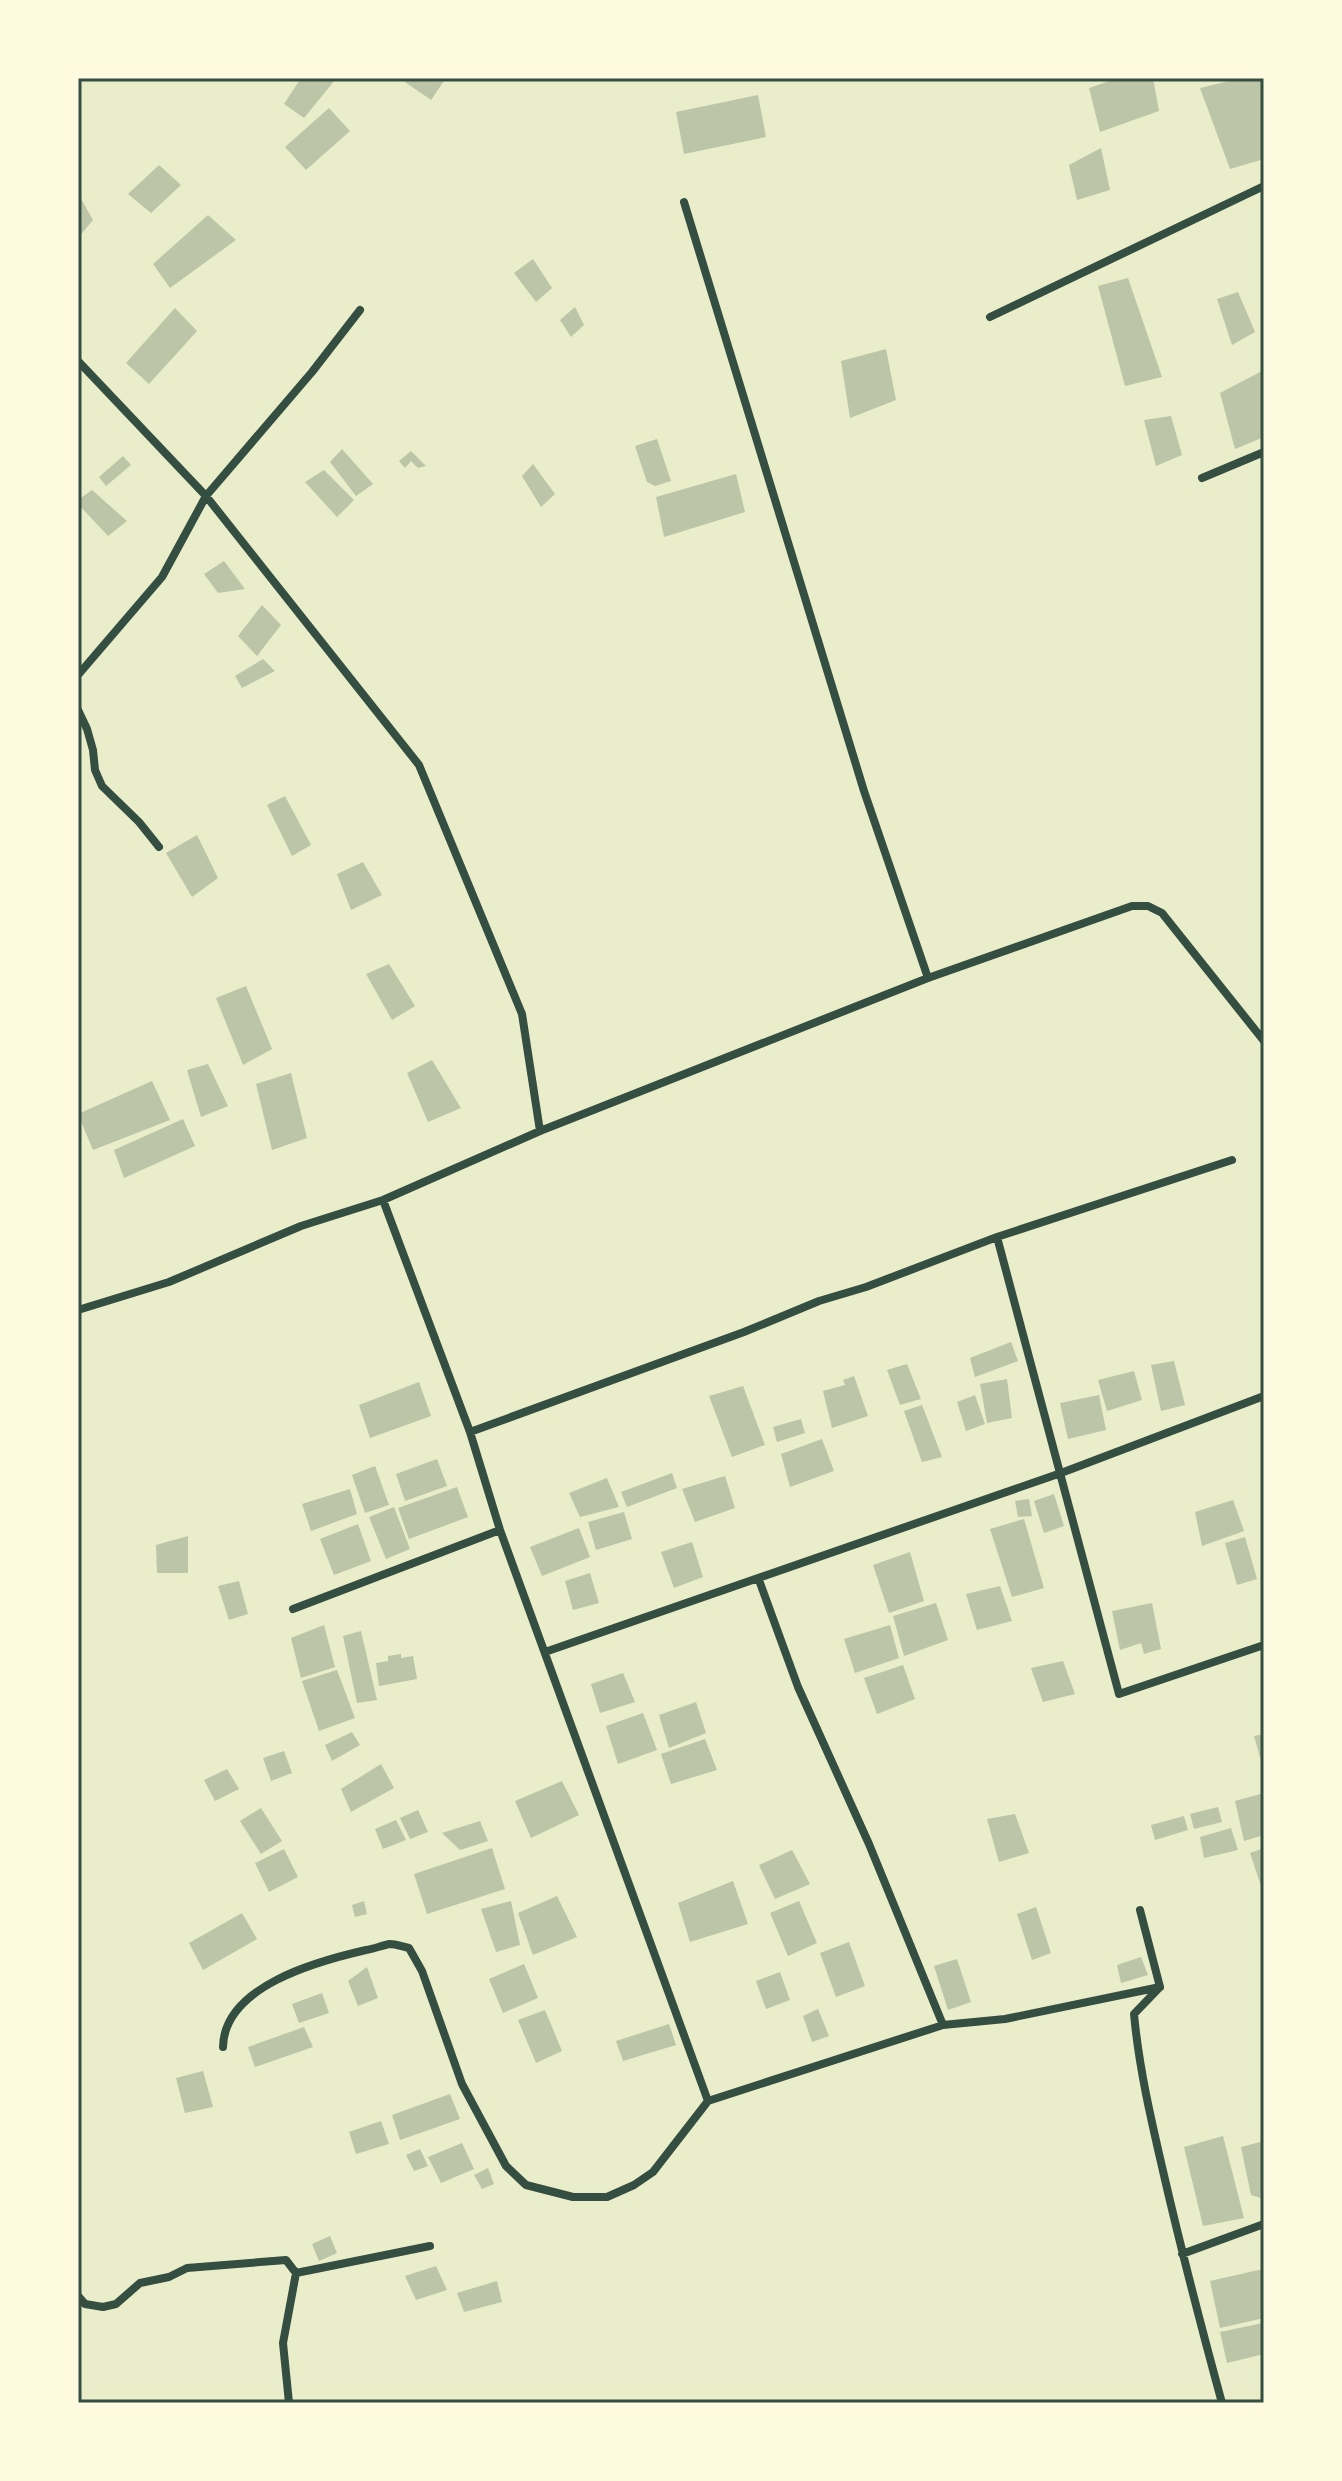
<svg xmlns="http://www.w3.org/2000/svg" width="1342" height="2481" viewBox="0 0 1342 2481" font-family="Figtree,sans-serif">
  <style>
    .building { fill: #bcc5a7 }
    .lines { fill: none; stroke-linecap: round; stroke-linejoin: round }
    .minor { stroke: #344e41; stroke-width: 8 }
    .neatline { fill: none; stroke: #344e41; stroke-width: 3 }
  </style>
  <rect width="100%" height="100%" fill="#e9edc9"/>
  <!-- building -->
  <path class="building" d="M301,78H331L335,80L304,118L284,104Z
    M408,78H446L431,100L405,82Z
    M1118,78H1153L1159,111L1100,132L1089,88Z
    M1242,78H1264V159L1230,169L1200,88Z
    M758,95L766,137L684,154L676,112Z
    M329,108L350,131L306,170L285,147Z
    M1101,148L1110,190L1077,200L1069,165Z
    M159,165L181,185L151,213L128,194Z
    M80,197L93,220L78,238V199Z
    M208,215L236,240L170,288L153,264Z
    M533,259L552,288L536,302L514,273Z
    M1128,278L1162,377L1125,386L1098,286Z
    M1238,292L1255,332L1232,345L1217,299Z
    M575,307L584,325L571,337L560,320Z
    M175,308L197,331L149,384L126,363Z
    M886,349L896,400L850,418L841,361Z
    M1264,370V437L1235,449L1220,393Z
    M1171,416L1182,455L1156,466L1144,420Z
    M657,439L671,481L655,486L647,482L635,446Z
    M342,449L373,484L356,496L330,462Z
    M411,451L426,466L418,468L411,461L405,468L399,461Z
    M123,456L131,465L106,486L99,477Z
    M533,464L555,494L541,507L522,476Z
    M324,470L354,500L337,517L305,482Z
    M736,474L745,512L664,537L656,497Z
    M92,490L127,521L108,536L78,504V500Z
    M224,561L245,589L218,593L204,574Z
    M262,605L281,625L257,656L238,636Z
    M263,659L275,671L242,688L235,676Z
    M285,796L311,845L292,856L267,805Z
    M197,835L218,878L192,897L166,853Z
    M363,862L382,895L351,910L337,874Z
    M389,964L415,1006L392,1020L366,974Z
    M246,986L272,1049L243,1065L216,998Z
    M432,1060L461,1108L428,1122L407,1073Z
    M208,1064L228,1106L201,1117L187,1070Z
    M291,1073L307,1138L272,1150L256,1084Z
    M152,1081L170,1120L93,1150L78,1114Z
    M183,1119L195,1146L124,1178L114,1150Z
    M1011,1342L1018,1361L975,1377L970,1358Z
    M1174,1361L1185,1405L1161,1411L1151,1365Z
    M907,1364L921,1399L900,1405L887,1370Z
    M1134,1371L1142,1400L1107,1411L1098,1380Z
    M854,1376L868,1416L832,1428L823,1391L845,1385L843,1380Z
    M1007,1379L1012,1418L987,1423L980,1384Z
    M419,1382L431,1416L370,1438L359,1405Z
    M743,1386L765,1445L732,1457L709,1396Z
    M975,1395L985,1424L966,1431L957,1402Z
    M1099,1395L1106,1430L1068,1439L1060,1403Z
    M922,1405L942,1457L922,1462L904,1411Z
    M801,1419L805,1433L777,1442L773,1427Z
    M822,1439L834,1471L790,1487L781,1454Z
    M437,1459L447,1486L405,1501L396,1474Z
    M375,1466L389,1505L365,1513L352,1475Z
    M672,1473L677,1488L627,1507L621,1492Z
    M725,1476L735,1508L695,1522L682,1489Z
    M607,1478L619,1507L580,1517L569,1493Z
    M457,1487L468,1517L409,1539L398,1508Z
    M350,1489L357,1514L311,1531L302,1504Z
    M1054,1494L1064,1526L1044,1533L1034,1501Z
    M1029,1499L1032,1516L1018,1517L1015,1501Z
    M1233,1500L1244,1531L1202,1546L1195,1512Z
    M394,1507L410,1549L386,1559L369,1517Z
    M624,1512L632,1539L596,1550L588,1522Z
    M1024,1519L1044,1588L1012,1597L990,1529Z
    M358,1524L371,1561L334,1575L320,1539Z
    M579,1528L590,1557L542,1576L530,1547Z
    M188,1536V1573H157L156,1545Z
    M1245,1537L1257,1579L1237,1585L1225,1543Z
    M692,1542L703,1577L674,1588L661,1552Z
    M910,1552L924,1601L889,1613L873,1565Z
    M590,1573L599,1603L573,1610L565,1581Z
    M239,1581L248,1614L229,1620L218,1586Z
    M1000,1586L1012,1621L977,1630L966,1594Z
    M936,1603L948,1640L904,1656L893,1616Z
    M1152,1603L1161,1649L1144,1654L1141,1643L1120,1650L1112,1611Z
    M324,1625L335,1667L301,1678L291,1638Z
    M890,1625L899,1658L855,1673L844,1639Z
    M361,1631L377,1700L357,1703L343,1636Z
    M401,1654V1658L413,1656L417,1679L379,1686L376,1663L388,1661V1656Z
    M1063,1661L1075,1694L1043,1702L1031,1668Z
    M903,1665L915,1699L877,1714L864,1678Z
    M337,1670L355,1718L319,1731L302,1681Z
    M623,1673L635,1702L600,1713L591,1684Z
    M696,1702L706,1733L669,1748L659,1715Z
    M643,1713L657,1750L618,1764L606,1726Z
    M352,1732L360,1745L332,1761L325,1745Z
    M1264,1734V1768H1263L1254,1736Z
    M705,1739L717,1770L671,1784L661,1754Z
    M284,1751L292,1773L271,1781L263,1758Z
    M381,1764L394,1788L351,1812L341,1789Z
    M227,1769L239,1789L215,1801L204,1780Z
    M562,1781L579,1815L531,1838L515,1801Z
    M1264,1793V1835L1244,1841L1235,1801Z
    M1218,1807L1222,1822L1194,1829L1190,1814Z
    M261,1808L282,1841L261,1854L240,1821Z
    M418,1810L428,1832L410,1839L400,1818Z
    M1015,1814L1029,1853L999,1862L987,1819Z
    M1184,1816L1188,1830L1155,1840L1151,1825Z
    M396,1820L406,1840L383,1849L375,1829Z
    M480,1821L488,1841L460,1850L442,1833Z
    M1231,1828L1238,1850L1204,1858L1200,1837Z
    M492,1848L505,1889L427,1914L414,1874Z
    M1264,1848V1892H1263L1250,1853Z
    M284,1849L298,1877L269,1892L255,1863Z
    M792,1850L810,1884L775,1899L759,1865Z
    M733,1881L748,1924L690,1942L678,1903Z
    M557,1896L577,1937L533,1955L518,1913Z
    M364,1901L367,1914L355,1917L352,1905Z
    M511,1901L520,1945L496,1952L481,1909Z
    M799,1901L817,1943L788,1956L770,1913Z
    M1036,1907L1051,1953L1032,1960L1017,1914Z
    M242,1913L257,1939L203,1970L189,1943Z
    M849,1942L865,1986L836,1997L820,1953Z
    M1141,1957L1148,1975L1121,1983L1117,1965Z
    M957,1959L971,2002L948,2010L934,1966Z
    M524,1964L538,1998L503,2013L489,1979Z
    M367,1967L378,1998L358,2006L348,1981Z
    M780,1972L790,2000L766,2009L756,1981Z
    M322,1993L329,2013L299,2023L292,2004Z
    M818,2009L829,2036L812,2042L803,2016Z
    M545,2010L562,2051L536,2063L518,2020Z
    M669,2024L676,2045L623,2061L616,2041Z
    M304,2027L313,2047L255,2067L248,2047Z
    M203,2071L213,2107L185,2113L176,2078Z
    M450,2094L460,2119L400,2140L392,2115Z
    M381,2121L389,2144L356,2154L349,2132Z
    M1223,2136L1244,2218L1203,2226L1184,2147Z
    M1264,2141V2199L1251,2195L1241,2147Z
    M462,2143L474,2169L441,2183L428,2157Z
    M420,2149L428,2166L414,2171L406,2155Z
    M488,2168L494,2184L482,2189L474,2175Z
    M330,2236L337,2253L319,2261L312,2244Z
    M436,2266L447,2290L416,2300L405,2276Z
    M1263,2269L1264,2318L1220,2328L1210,2281Z
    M497,2281L502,2302L464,2312L457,2293Z
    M1263,2323L1264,2354L1227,2363L1220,2332Z"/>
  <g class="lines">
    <!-- minor -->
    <path class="minor" d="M684,202L864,791L928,978
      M990,317L1264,186
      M78,361L206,496L419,765L522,1014L540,1131
      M1202,478L1264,452
      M78,675L162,577L206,496L312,372L360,310
      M78,710L87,729L93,750L95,770L102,786L139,822L159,847
      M383,1200L470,1432L500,1530L708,2101
      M997,1237L1119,1694L1264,1645
      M78,1310L169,1282L301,1226L383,1200L540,1131L928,978L1132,906H1148L1162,913L1264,1041
      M470,1432L744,1332L819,1301L866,1287L997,1237L1232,1160
      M759,1580L798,1687L869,1844L943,2025
      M293,1609L500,1530
      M545,1652L1061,1473L1264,1396
      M1140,1910L1160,1987
      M1159,1988L1134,2014C1139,2068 1151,2119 1163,2171C1181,2249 1201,2326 1222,2403
      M223,2047C224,1986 318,1961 366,1950C374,1949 383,1945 390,1944C396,1944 403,1947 409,1948L422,1971L462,2084L506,2166L526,2185L573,2197H607L634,2185L653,2172L708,2101L943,2025L1005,2019L1160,1987
      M1182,2254L1264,2224
      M78,2296L85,2304L103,2307L116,2304L140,2283L169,2277L187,2268L286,2260L296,2273L430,2246
      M289,2403L283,2343L296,2273"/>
  </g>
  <!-- border -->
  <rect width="1342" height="2481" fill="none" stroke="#fefae0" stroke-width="160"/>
  <rect x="80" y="80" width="1182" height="2321" class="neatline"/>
</svg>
